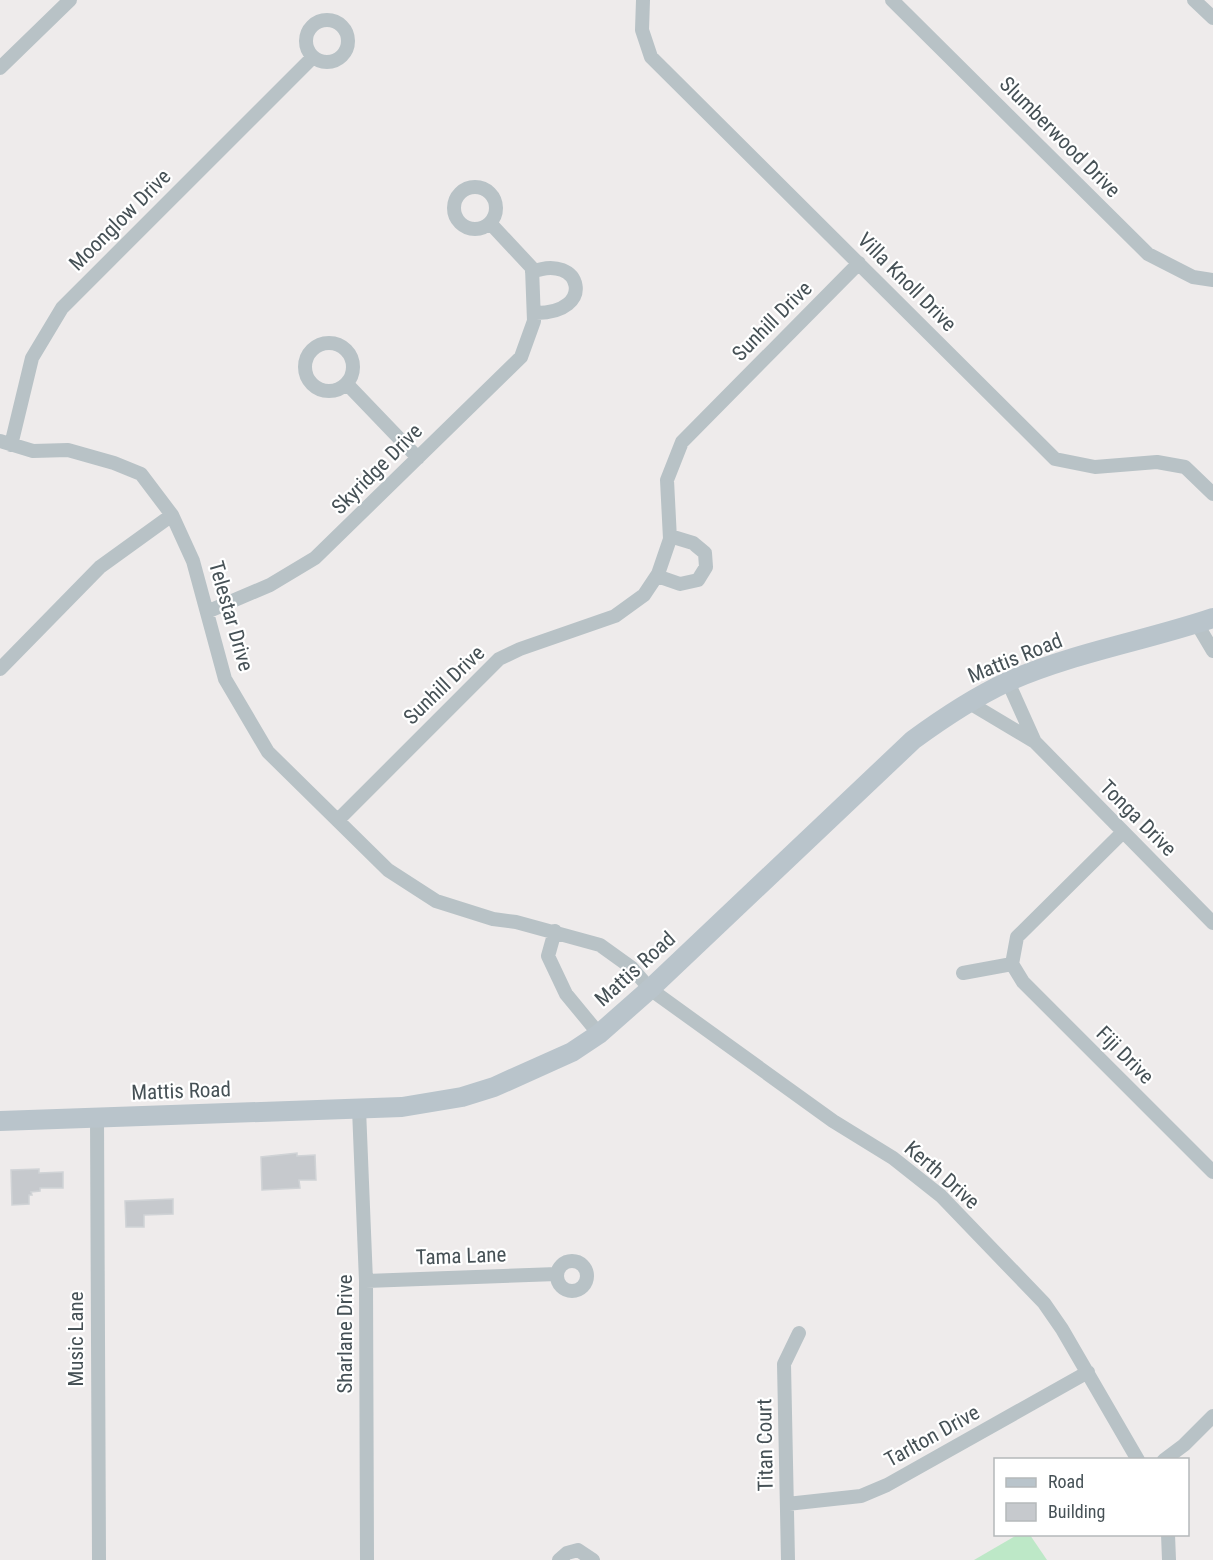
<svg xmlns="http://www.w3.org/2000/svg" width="1213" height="1560" viewBox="0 0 1213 1560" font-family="'Roboto Condensed',sans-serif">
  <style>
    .green { fill: #bde8c7 }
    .building { fill: #c6c9cd; stroke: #d0d3d6; stroke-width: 1.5 }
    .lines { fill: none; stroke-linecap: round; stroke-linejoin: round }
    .minor { stroke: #b8c2c6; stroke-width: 14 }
    .secondary { stroke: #b9c4cb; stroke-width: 20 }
    .labels { text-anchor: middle; stroke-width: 4.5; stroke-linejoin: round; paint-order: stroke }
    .street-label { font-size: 21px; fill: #465156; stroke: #fff }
  </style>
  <rect width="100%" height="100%" fill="#eeebeb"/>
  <!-- green -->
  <path class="green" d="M1017,1535H1030L1047,1560H974Z"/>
  <!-- building -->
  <path class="building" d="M297,1153V1156L315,1155L316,1180H299L300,1188L262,1190L261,1157Z
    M39,1169V1173L63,1172V1188H40V1191L31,1192L32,1195H29V1204L12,1205L11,1170Z
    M173,1199V1214L144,1215V1227H126L125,1201Z"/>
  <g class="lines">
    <!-- minor -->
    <path class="minor" d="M643,0L642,30L651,57L1055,459L1095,467L1157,462L1185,467L1213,494
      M892,0L1148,254L1193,277L1213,280
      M1194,0L1213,18
      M306 41a21 21 0 1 1 42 0a21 21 0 1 1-42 0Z
      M0,68L70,0
      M454 208a21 21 0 1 1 42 0a21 21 0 1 1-42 0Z
      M532,272C582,252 597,314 535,313
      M305 367a24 24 0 1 1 48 0a24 24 0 1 1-48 0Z
      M347,384L418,458
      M0,441L33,451L68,450L114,463L141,474L172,515L193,561L225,679L268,752L388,870L436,901L493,919L516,922L600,945L632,968L650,989L833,1121L893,1158L941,1196L1044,1303L1062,1329L1138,1460
      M11,445L32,358L62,308L313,57
      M657,576L680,584L698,580L706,567L705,553L693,543L670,536
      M209,611L270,585L315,558L521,357L534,321L532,268L490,223
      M1197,624L1213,651
      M0,669L100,567L172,515
      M1008,682L1035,742
      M968,702L1035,742L1213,923
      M339,819L499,659L520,649L615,616L644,595L658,574L670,539L667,480L682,442L859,263
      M1122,833L1017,937L1012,964L1023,982L1213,1172
      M555,931L548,956L566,994L599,1034
      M963,973L1012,964
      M359,1109L366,1281L367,1560
      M97,1118L99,1560
      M557 1276a15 15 0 1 1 30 0a15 15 0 1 1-30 0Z
      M366,1281L557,1274
      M1164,1460L1184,1445L1213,1416
      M787,1504L861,1496L887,1485L1088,1372
      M1168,1534L1169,1560
      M559,1560L567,1553L578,1550L593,1560
      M788,1560L784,1364L799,1333"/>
    <!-- secondary -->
    <path class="secondary" d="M0,1121L402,1107L462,1097L494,1087L572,1052L599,1034L650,989L913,740C943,718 973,698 1007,682C1072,653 1145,641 1213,618"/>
  </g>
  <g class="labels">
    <!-- street labels -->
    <g class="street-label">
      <text transform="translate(1060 137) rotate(45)" y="7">Slumberwood Drive</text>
      <text transform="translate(120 220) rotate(-45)" y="7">Moonglow Drive</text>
      <text transform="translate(907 282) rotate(45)" y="7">Villa Knoll Drive</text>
      <text transform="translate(772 321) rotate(-45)" y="7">Sunhill Drive</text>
      <text transform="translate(377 469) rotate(-45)" y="7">Skyridge Drive</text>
      <text transform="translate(231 616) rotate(74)" y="7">Telestar Drive</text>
      <text transform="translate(1015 658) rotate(-22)" y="7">Mattis Road</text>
      <text transform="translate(444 685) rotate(-44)" y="7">Sunhill Drive</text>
      <text transform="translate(1138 818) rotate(45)" y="7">Tonga Drive</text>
      <text transform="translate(635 969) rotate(-42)" y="7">Mattis Road</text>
      <text transform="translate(1125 1055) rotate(45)" y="7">Fiji Drive</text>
      <text transform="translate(181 1091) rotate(-2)" y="7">Mattis Road</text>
      <text transform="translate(942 1175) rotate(41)" y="7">Kerth Drive</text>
      <text transform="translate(461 1256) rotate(-2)" y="7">Tama Lane</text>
      <text transform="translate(345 1334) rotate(-90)" y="7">Sharlane Drive</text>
      <text transform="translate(76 1339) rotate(-90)" y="7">Music Lane</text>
      <text transform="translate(932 1436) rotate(-29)" y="7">Tarlton Drive</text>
      <text transform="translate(765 1445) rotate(-91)" y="7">Titan Court</text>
    </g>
  </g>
  <!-- legend -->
  <rect x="994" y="1458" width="195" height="78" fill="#ffffff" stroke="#b5b9bb" stroke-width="1.5"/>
  <rect x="1006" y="1478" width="30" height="9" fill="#b9c4cb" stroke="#b5b9bb" stroke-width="1.5"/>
  <text x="1048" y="1488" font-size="18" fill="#465156">Road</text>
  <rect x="1006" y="1503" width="30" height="18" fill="#c6c9cd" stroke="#b5b9bb" stroke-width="1.5"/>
  <text x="1048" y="1518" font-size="18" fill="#465156">Building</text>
</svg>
